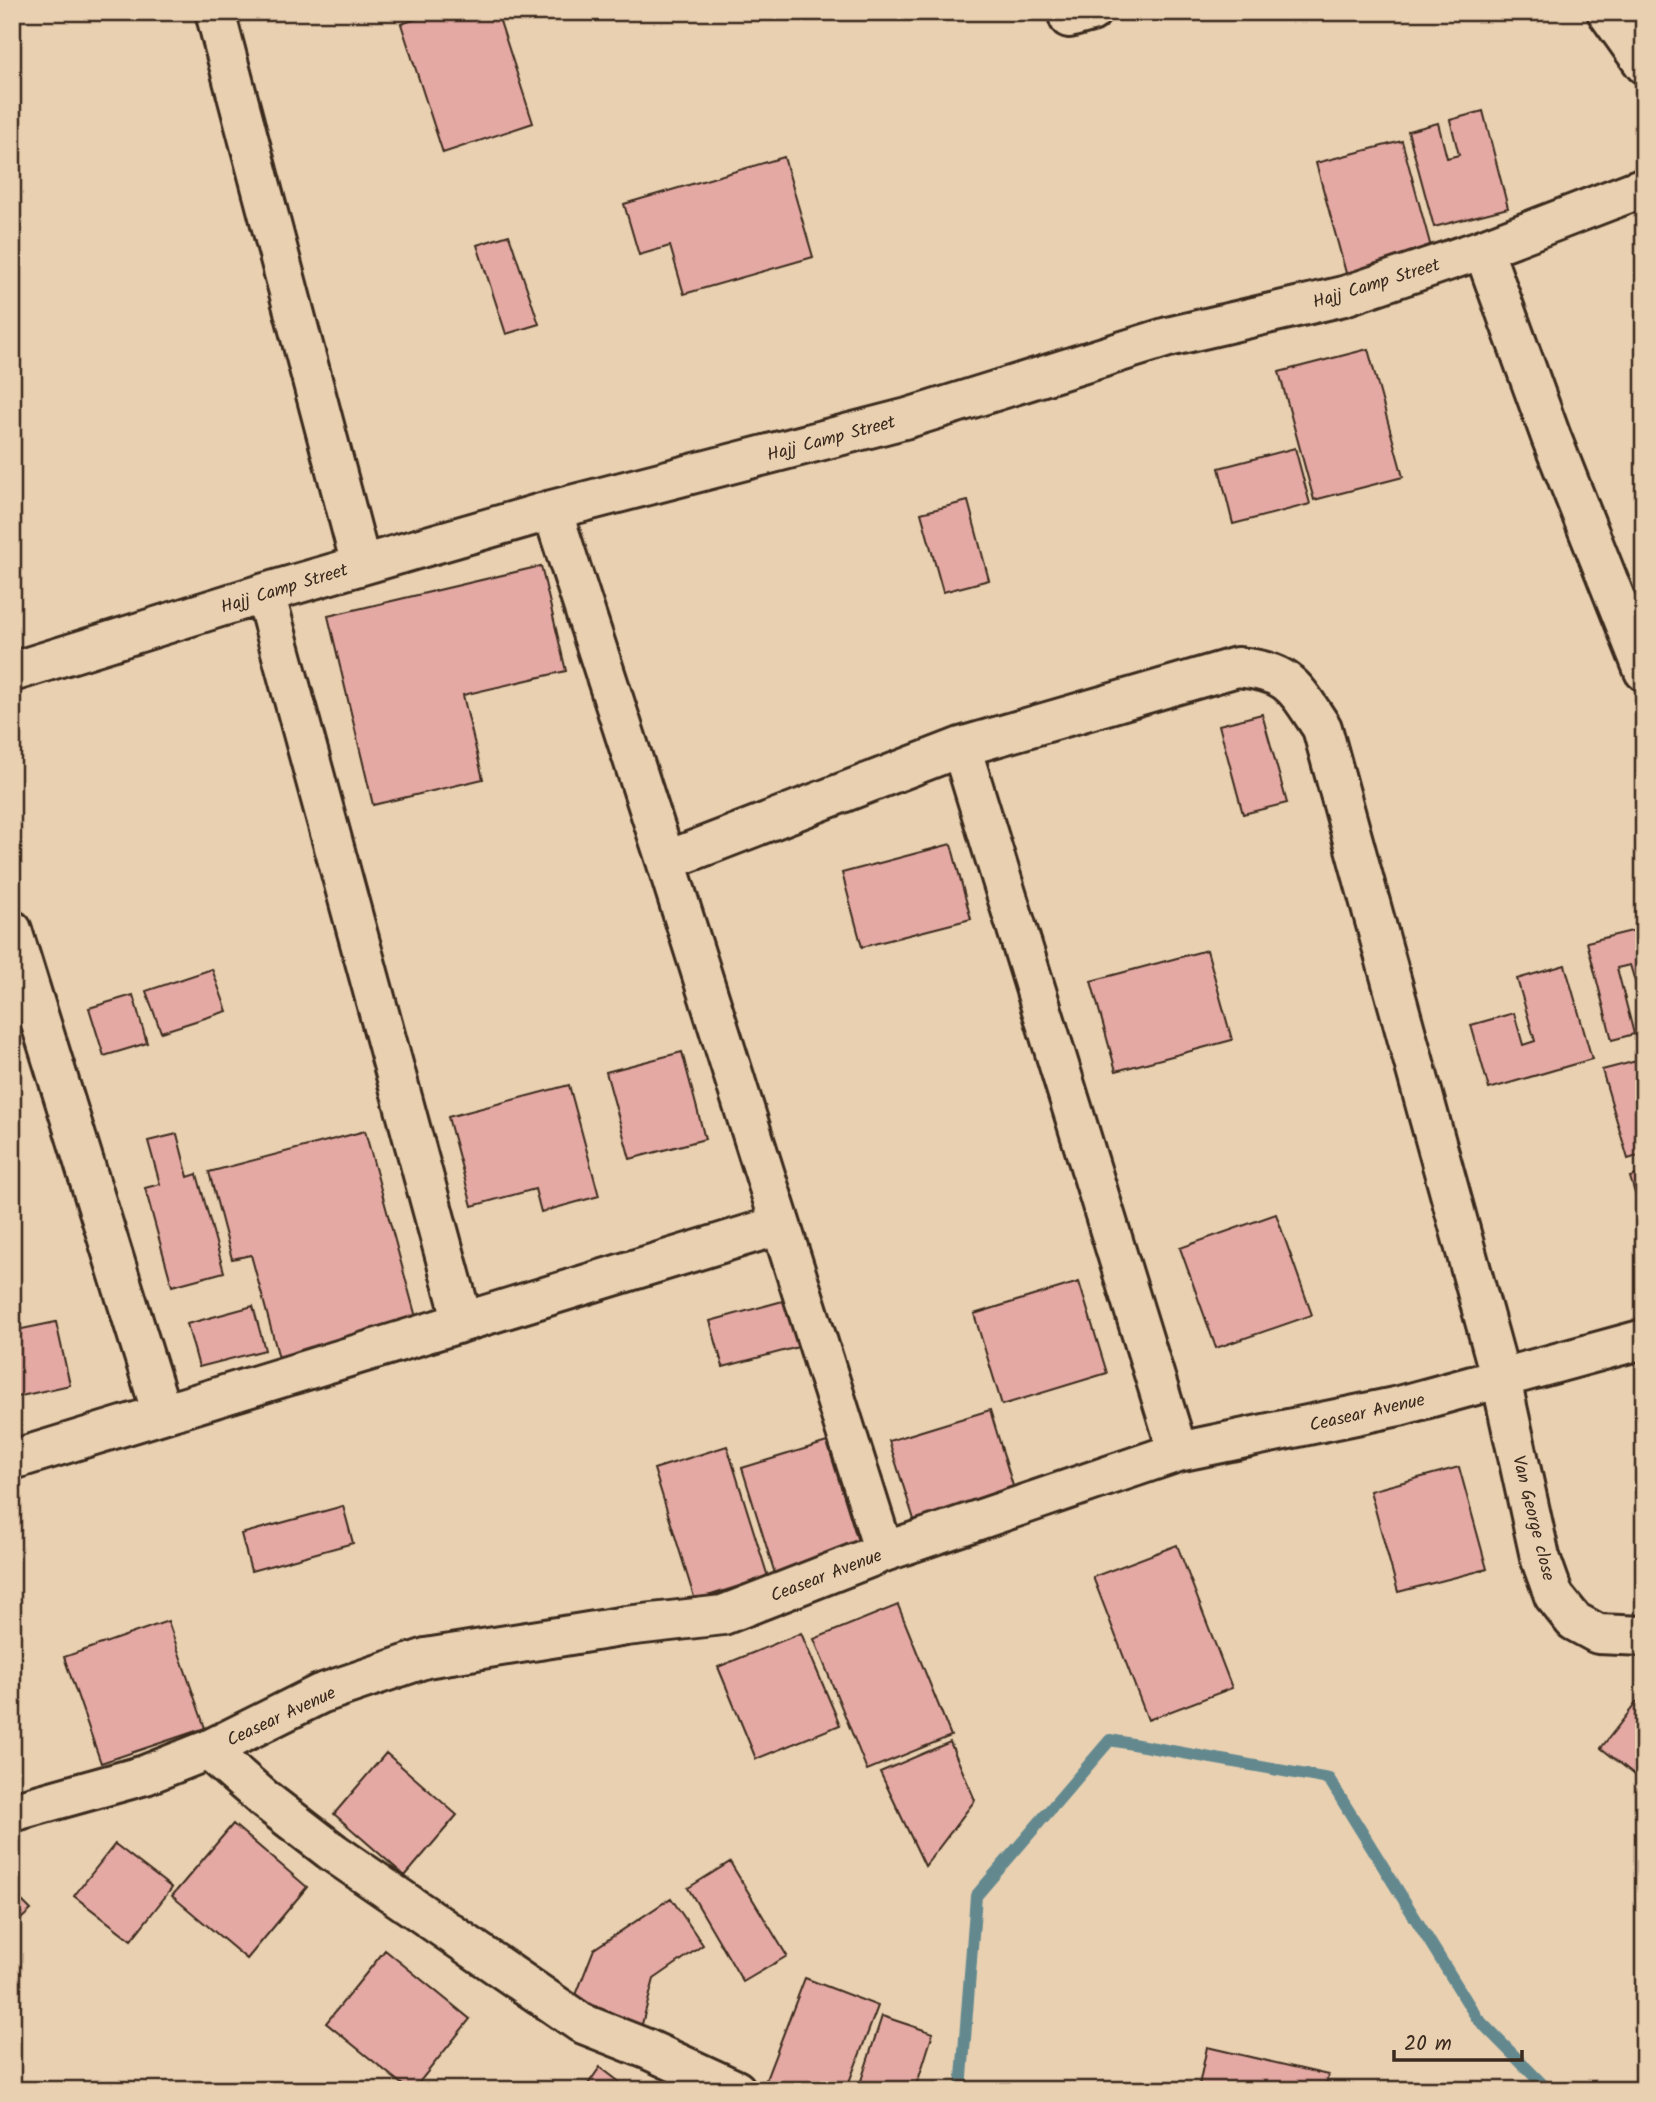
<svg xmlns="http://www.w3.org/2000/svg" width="1656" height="2102" viewBox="0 0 1656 2102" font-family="Kalam,sans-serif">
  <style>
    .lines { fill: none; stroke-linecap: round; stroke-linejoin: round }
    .stream { stroke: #63898f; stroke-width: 12 }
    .building { fill: #e4a9a3; stroke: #3b2a1e; stroke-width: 2 }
    .minor-casing { stroke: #3b2a1e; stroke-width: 44 }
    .minor { stroke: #e9d0b1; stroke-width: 38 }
    .labels { text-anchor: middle; stroke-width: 6; stroke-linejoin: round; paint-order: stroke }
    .street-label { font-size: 18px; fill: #3b2a1e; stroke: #e9d0b1 }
  </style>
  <rect width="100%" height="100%" fill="#e9d0b1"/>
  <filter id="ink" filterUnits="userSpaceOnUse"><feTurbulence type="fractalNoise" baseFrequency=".0143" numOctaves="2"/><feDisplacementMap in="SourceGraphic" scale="14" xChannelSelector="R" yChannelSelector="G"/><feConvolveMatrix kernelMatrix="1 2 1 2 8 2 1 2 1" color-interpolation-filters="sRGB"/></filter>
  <g filter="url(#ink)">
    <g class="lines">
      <!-- stream -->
      <path class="stream" d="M961,2090L976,1896L1110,1740L1329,1779L1477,2018L1548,2090"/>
    </g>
    <!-- building -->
    <path class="building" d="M438,12H497L533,123L443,153L401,24Z
      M1483,111L1508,208L1434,227L1408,131L1438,123L1447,158L1459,155L1450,120Z
      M1402,141L1432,251L1346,273L1316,163Z
      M784,157L813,257L684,294L670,246L639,255L624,204Z
      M509,235L539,324L506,334L477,245Z
      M1368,349L1403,477L1314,500L1279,372Z
      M1295,448L1310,504L1233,524L1219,468Z
      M968,501L989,580L943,592L921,513Z
      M541,566L566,671L463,695L483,779L373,805L328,616Z
      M1262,714L1287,803L1243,814L1219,725Z
      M951,844L971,919L862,947L842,873Z
      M1644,928V986L1637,988L1630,965L1617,968L1634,1034L1612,1040L1587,942Z
      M1207,950L1232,1040L1116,1071L1091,981Z
      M1565,965L1592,1059L1489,1089L1471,1025L1514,1013L1523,1045L1535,1041L1517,979Z
      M212,969L227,1011L161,1032L146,991Z
      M133,995L147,1043L104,1056L89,1008Z
      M682,1052L705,1139L630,1159L606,1072Z
      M1644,1059V1154L1628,1159L1602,1070Z
      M569,1085L599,1196L541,1212L535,1189L472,1206L448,1117Z
      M365,1131L417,1321L279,1358L251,1255L232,1259L209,1172Z
      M177,1134L188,1177L197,1174L224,1272L172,1286L145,1188L160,1184L148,1141Z
      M1644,1173V1223L1630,1177Z
      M1276,1214L1312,1315L1216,1348L1180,1248Z
      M1079,1282L1107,1373L1002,1405L974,1314Z
      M790,1299L802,1346L723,1367L710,1321Z
      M253,1306L265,1350L199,1367L187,1324Z
      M56,1322L70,1385L12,1398V1331Z
      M990,1410L1017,1499L917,1529L889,1441Z
      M827,1442L861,1551L776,1577L742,1468Z
      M727,1446L768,1577L695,1600L654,1469Z
      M1459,1467L1487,1569L1398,1592L1370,1491Z
      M343,1506L353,1543L251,1571L241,1534Z
      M1177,1545L1232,1688L1148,1720L1093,1577Z
      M898,1605L951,1736L867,1770L814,1639Z
      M168,1621L205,1728L101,1763L64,1657Z
      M801,1633L840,1725L756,1759L718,1667Z
      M1644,1693V1782L1601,1748Z
      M950,1742L975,1800L925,1866L880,1772Z
      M386,1753L457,1815L405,1876L334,1814Z
      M233,1824L307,1887L247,1959L172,1896Z
      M115,1844L172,1888L131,1940L74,1896Z
      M730,1862L787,1956L743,1982L688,1888Z
      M12,1891L31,1910L12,1927Z
      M671,1898L703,1945L654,1979L638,2039L571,2008L594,1949Z
      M385,1950L470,2019L413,2090H409L326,2023Z
      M805,1978L878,2006L846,2090H762Z
      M882,2016L933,2033L915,2090H858Z
      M1207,2047L1328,2075L1325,2090H1198Z
      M600,2067L630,2090H584Z"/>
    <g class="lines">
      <defs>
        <path id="minor" d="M215,12L361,565
          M1607,12L1644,64
          M1069,18L1091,12
          M1483,249L1551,437L1644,671
          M552,510L666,861L884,1552
          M265,593L463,1322
          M12,672L265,593L552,510L908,418L1168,337L1344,296L1483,249L1644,187
          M961,747L1178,1452
          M666,861L961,747L1237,667C1290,672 1294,686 1322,728L1501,1379L1540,1557L1554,1596L1574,1621L1598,1634L1644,1636
          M12,930L162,1414
          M12,1460L780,1225
          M208,1750L264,1799L334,1853L581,2023L647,2049L736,2090
          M12,1812L145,1775L208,1750L320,1694L426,1658L626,1626L723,1615L884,1552L1178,1452L1399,1406L1644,1339"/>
      </defs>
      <!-- minor casing -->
      <use href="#minor" class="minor-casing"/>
      <!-- minor -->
      <use href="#minor" class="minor"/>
    </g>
  </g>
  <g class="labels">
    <!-- street labels -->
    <g class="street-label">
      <text transform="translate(1376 283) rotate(-17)" y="6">Hajj Camp Street</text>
      <text transform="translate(831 438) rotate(-15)" y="6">Hajj Camp Street</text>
      <text transform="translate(284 588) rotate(-17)" y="6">Hajj Camp Street</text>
      <text transform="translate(1367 1412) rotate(-13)" y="6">Ceasear Avenue</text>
      <text transform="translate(1534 1518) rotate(76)" y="6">Van George close</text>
      <text transform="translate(826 1575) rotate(-21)" y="6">Ceasear Avenue</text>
      <text transform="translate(281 1716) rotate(-25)" y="6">Ceasear Avenue</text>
    </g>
  </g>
  <!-- margin -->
  <rect width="1656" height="2102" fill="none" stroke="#e9d0b1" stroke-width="42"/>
  <rect x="21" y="21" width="1614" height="2060" fill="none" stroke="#3b2a1e" stroke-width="2.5" filter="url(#ink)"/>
  <!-- scale -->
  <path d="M1394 2050v10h128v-10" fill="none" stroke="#3b2a1e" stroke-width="3.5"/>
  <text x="1404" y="2050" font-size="21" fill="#3b2a1e" stroke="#e9d0b1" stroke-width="5" paint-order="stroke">20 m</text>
</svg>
